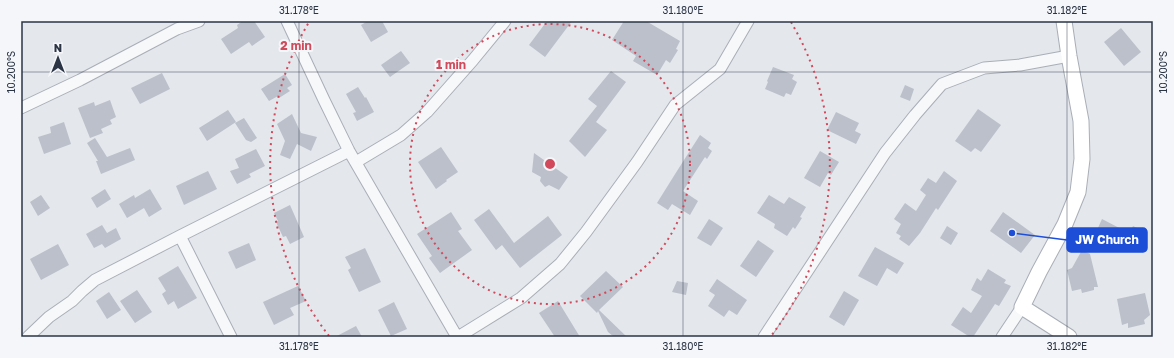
<svg xmlns="http://www.w3.org/2000/svg" width="1174" height="358" viewBox="0 0 1174 358" font-family="'Golos Text',sans-serif">
  <style>
    .building { fill: #bbc0ca }
    .lines { fill: none; stroke-linecap: round; stroke-linejoin: round }
    .street-casing { stroke: #a9aeb7; stroke-width: 13 }
    .secondary-casing { stroke: #a9aeb7; stroke-width: 17 }
    .street { stroke: #f7f8fa; stroke-width: 11 }
    .secondary { stroke: #fff; stroke-width: 15 }
    .ticks { fill: none; stroke: #2b3445; stroke-width: 1; stroke-opacity: 0.45 }
    .ring { fill: none; stroke: #d1495b; stroke-width: 2; stroke-dasharray: 2 4 }
    .centre { fill: #d1495b; stroke: #f4f6f9; stroke-width: 2 }
    .ring-label { font-size: 12px; text-anchor: middle; font-weight: bold; fill: #d1495b; stroke: #f4f6f9; stroke-width: 4; stroke-linejoin: round; paint-order: stroke }
    .leader { fill: none; stroke: #1d4ed8; stroke-width: 1.5 }
    .callout-dot { fill: #1d4ed8; stroke: #f4f6f9; stroke-width: 1.5 }
    .callout { fill: #1d4ed8; stroke: #1d4ed8; stroke-width: 1.5 }
    .callout-label { font-size: 12px; text-anchor: middle; font-weight: bold; fill: #fff }
    .neatline { fill: none; stroke: #2b3445; stroke-width: 1.5 }
    .ticks-label { font-size: 10px; text-anchor: middle; fill: #2b3445 }
  </style>
  <rect width="100%" height="100%" fill="#e4e7ec"/>
  <!-- building -->
  <path class="building" d="M243,21H254L265,37L252,46L249,42L231,54L221,39L238,28L237,25Z
    M368,21H382L388,32L371,42L361,25Z
    M547,21H572L545,57L529,45Z
    M624,21H646L680,41L676,49L678,50L670,63L666,60L657,75L633,61L636,56L612,40Z
    M1121,28L1141,52L1124,66L1104,42Z
    M401,51L410,63L390,77L381,65Z
    M773,67L794,75L792,79L797,82L791,95L786,93L784,97L765,89L768,82L767,81Z
    M611,71L626,82L596,122L607,130L585,157L569,141L597,106L588,99Z
    M162,73L170,89L140,104L131,88Z
    M285,74L292,85L287,88L290,91L279,98L278,96L269,101L261,89Z
    M905,85L914,89L910,101L900,97Z
    M358,87L365,98L366,97L374,112L357,121L353,113L356,112L346,94Z
    M110,100L116,117L110,120L112,124L101,129L103,133L90,138L78,108L94,102L95,106Z
    M978,109L1001,125L981,152L975,148L971,152L955,141Z
    M228,110L236,122L207,141L199,128Z
    M836,112L859,123L855,131L861,134L856,144L827,130Z
    M292,114L301,133L317,137L311,151L297,144L290,159L280,155L285,141L277,124Z
    M244,118L257,138L251,142L246,140L235,123Z
    M64,122L71,144L44,154L38,137L51,133L50,127Z
    M700,135L711,143L708,148L712,151L707,159L705,157L683,191L698,201L690,215L672,204L668,210L657,203L677,171Z
    M95,138L107,157L130,148L135,160L101,174L96,161H98L87,143Z
    M441,147L458,172L446,180L447,181L436,189L418,162Z
    M256,149L265,166L249,174L251,177L237,184L230,171L239,168L235,159Z
    M820,151L839,162L831,175L828,173L820,187L804,178Z
    M534,153L568,177L559,190L549,185L545,187L540,181L541,177L532,172Z
    M208,171L217,189L184,205L176,186Z
    M944,171L957,181L938,210L936,208L920,233L909,246L899,239L901,236L896,233L901,224L894,219L905,203L916,211L926,195L920,190L928,178L936,183Z
    M105,189L111,199L97,208L91,198Z
    M150,189L162,209L149,217L144,208L127,218L119,204L134,195L135,198Z
    M41,195L50,208L38,216L30,202Z
    M769,195L784,204L789,197L806,207L800,217L802,218L795,229L793,227L787,236L774,228L775,224L757,213Z
    M290,205L304,237L290,244L286,236L283,237L276,222L278,221L274,213Z
    M489,209L514,243L548,216L562,235L520,268L502,245L496,250L474,220Z
    M451,212L462,229L458,231L472,250L440,273L429,258L432,256L417,234Z
    M1003,212L1035,235L1021,253L990,231Z
    M709,219L723,228L711,246L697,238Z
    M1102,219L1127,232L1118,251L1093,239Z
    M102,225L107,233L116,228L121,239L105,248L102,244L94,248L86,234Z
    M947,226L958,233L951,245L940,238Z
    M1133,226L1144,231L1139,243L1127,238Z
    M758,240L774,251L756,277L740,266Z
    M249,243L256,260L236,269L228,252Z
    M58,244L69,265L41,280L30,259Z
    M875,247L904,263L897,274L887,268L877,286L858,276Z
    M365,248L381,282L359,292L348,270L351,268L345,257Z
    M1082,250L1090,254L1098,287H1094V290L1082,293L1081,289L1072,291L1067,270L1072,268Z
    M178,266L197,298L178,309L174,301L168,305L162,294L166,291L158,278Z
    M988,269L1006,280L1004,283L1011,286L999,306L995,304L973,337H970L951,325L963,307L971,313L982,296L971,290L977,278L981,281Z
    M606,271L623,287L599,310L627,337H614L608,332L598,311L597,313L580,296Z
    M717,279L747,300L737,315L729,310L724,317L708,306L715,295L709,291Z
    M677,281L688,283L686,295L672,292Z
    M298,286L306,301L290,308L294,315L274,325L263,302Z
    M137,290L152,312L135,323L120,301Z
    M844,291L859,300L844,326L829,317Z
    M109,292L121,310L107,319L96,301Z
    M1145,293L1150,315L1144,320L1145,324L1128,328V323L1122,325L1117,299Z
    M558,301L580,337H555L539,313Z
    M394,302L407,329L391,336L378,310Z
    M356,326L362,337H335Z"/>
  <g class="lines">
    <defs>
      <path id="street" d="M287,21L324,100L349,151L457,337
        M21,108L80,80L177,29L199,21
        M356,162L401,135L427,112L473,60L505,21
        M180,236L231,337
        M28,337L49,317L72,301L82,291L95,280L180,236L349,151
        M458,337L521,298L560,264L586,232L637,162L675,105L720,69L748,21
        M764,337L885,153L915,115L942,84L984,68L1020,65L1069,56
        M1002,337L1022,307"/>
      <path id="secondary" d="M1064,21L1069,56L1081,121L1082,159L1078,192L1065,224L1039,272L1022,307L1069,337"/>
    </defs>
    <!-- street casing -->
    <use href="#street" class="street-casing"/>
    <!-- secondary casing -->
    <use href="#secondary" class="secondary-casing"/>
    <!-- street -->
    <use href="#street" class="street"/>
    <!-- secondary -->
    <use href="#secondary" class="secondary"/>
  </g>
  <!-- ticks -->
  <path class="ticks" d="M299,21V337M683,21V337M1067,21V337M21,72H1153"/>
  <!-- distance rings -->
  <g class="ring">
    <circle cx="550" cy="164" r="140"/>
    <path d="M329 336A280 280 0 0 1 309 22M791 22A280 280 0 0 1 771 336"/>
  </g>
  <circle cx="550" cy="164" r="6" class="centre"/>
  <g class="ring-label">
    <text x="296" y="50">2 min</text>
    <text x="451" y="69">1 min</text>
  </g>
  <!-- callouts -->
  <path class="leader" d="M1012 233L1067 240"/>
  <circle class="callout-dot" cx="1012" cy="233" r="4"/>
  <rect class="callout" x="1067" y="228" width="80" height="24" rx="4"/>
  <g class="callout-label">
    <text x="1107" y="244">JW Church</text>
  </g>
  <!-- border -->
  <rect width="1174" height="358" fill="none" stroke="#f4f6f9" stroke-width="44"/>
  <!-- north arrow -->
  <g transform="translate(58 58)" stroke="#f4f6f9" stroke-width="3" paint-order="stroke">
  <path d="M0-3L7 15L0 10L-7 15Z" fill="#2b3445"/>
  <text y="-6" font-size="11" font-weight="bold" text-anchor="middle" fill="#2b3445">N</text>
  </g>
  <rect x="22" y="22" width="1130" height="314" class="neatline"/>
  <g class="ticks-label">
    <text x="299" y="14">31.178°E</text>
    <text x="683" y="14">31.180°E</text>
    <text x="1067" y="14">31.182°E</text>
    <text transform="translate(11 72) rotate(-90)" y="4">10.200°S</text>
    <text transform="translate(1163 72) rotate(-90)" y="4">10.200°S</text>
    <text x="299" y="350">31.178°E</text>
    <text x="683" y="350">31.180°E</text>
    <text x="1067" y="350">31.182°E</text>
  </g>
</svg>
